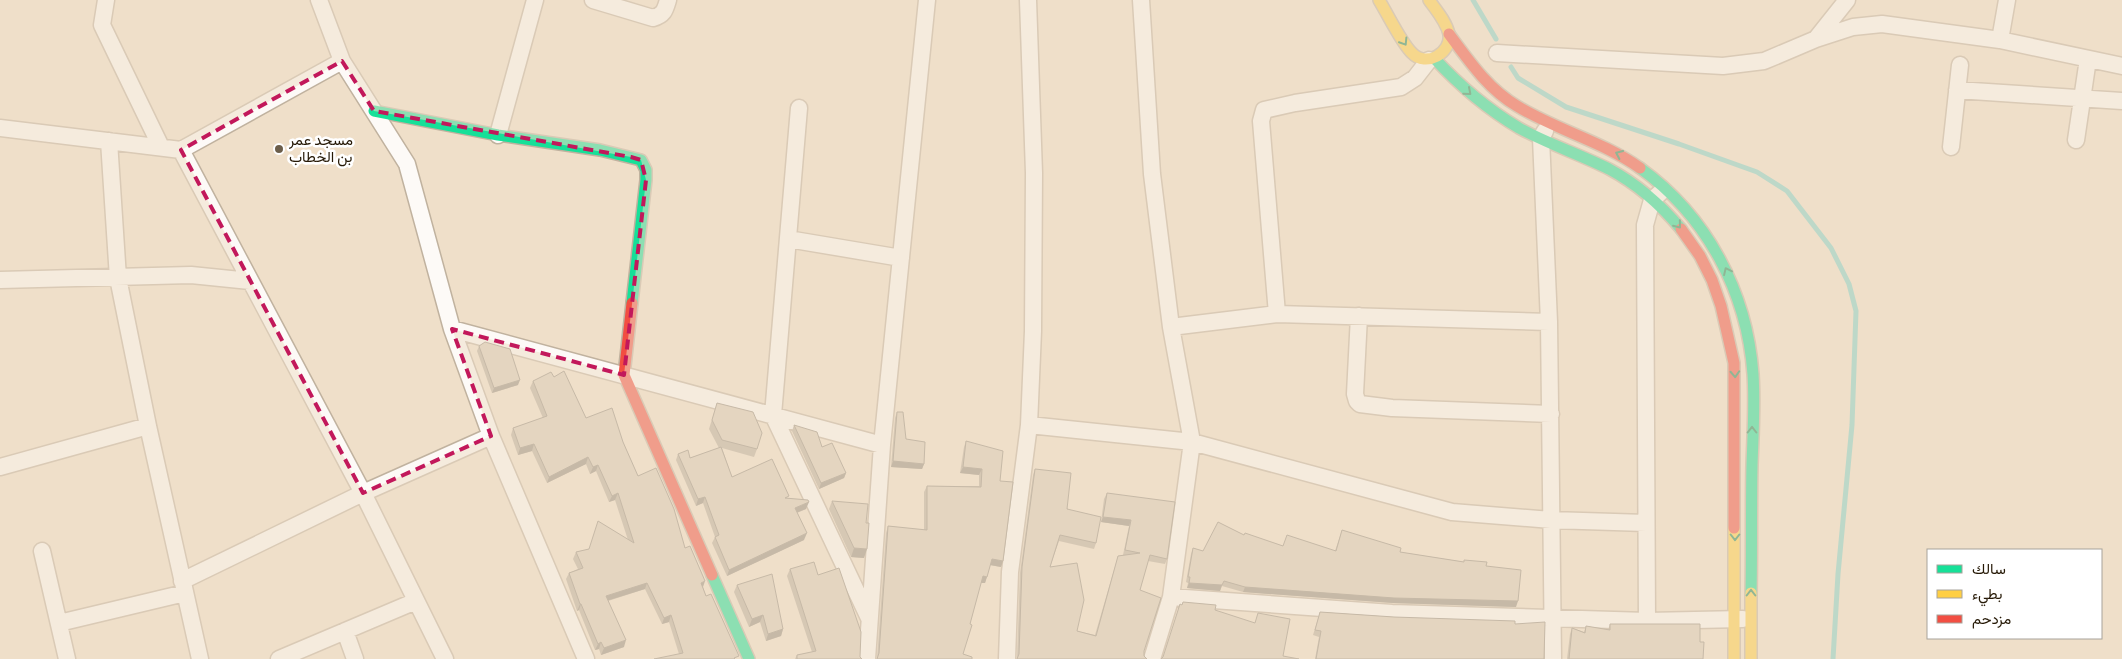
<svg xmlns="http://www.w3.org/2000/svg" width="2122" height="659" viewBox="0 0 2122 659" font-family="Barlow,Vazirmatn,sans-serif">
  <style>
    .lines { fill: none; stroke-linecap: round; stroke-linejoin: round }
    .stream { stroke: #82d0c8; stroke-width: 5 }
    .street-casing { stroke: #c0b29f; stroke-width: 19 }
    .fast-casing { stroke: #c0b29f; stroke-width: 14 }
    .slow-casing { stroke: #c0b29f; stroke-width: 14 }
    .jam-casing { stroke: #c0b29f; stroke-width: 14 }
    .street { stroke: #fdfaf7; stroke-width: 16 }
    .fast { stroke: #16e098; stroke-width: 11 }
    .slow { stroke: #ffcf43; stroke-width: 11 }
    .jam { stroke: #f24e42; stroke-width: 11 }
    .wall { fill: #b9ad9c }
    .shaded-wall { fill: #968d7f }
    .building { fill: #d7c9b5; stroke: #968d7f }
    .oneway { stroke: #1d8656 }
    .marked { fill: none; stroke: #c2185b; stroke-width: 4; stroke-dasharray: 10 6; stroke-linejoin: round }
    .poi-dot { fill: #6c5e4a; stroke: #fff; stroke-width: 2 }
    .labels { text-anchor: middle; stroke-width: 5; stroke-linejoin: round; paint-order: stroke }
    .poi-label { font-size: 15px; fill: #261906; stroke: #fff; text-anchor: start }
  </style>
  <rect width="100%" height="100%" fill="#efdfc9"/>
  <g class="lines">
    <!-- stream -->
    <path class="stream" d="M1473,0L1496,39
      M1511,67L1518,78L1566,107L1679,144L1757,172L1787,191L1831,248L1849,284L1856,311L1852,425L1838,574L1833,659"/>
    <defs>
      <path id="street" d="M106,0L102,25L161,147
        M319,0L342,61L407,164L452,329L491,436L586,659
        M593,0L653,18C664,15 665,10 668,0
        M1141,0L1152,174L1171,327L1192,442L1171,597L1152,659
        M1816,39L1853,27L1882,24L2000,40L2122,66
        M2000,40L2007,0
        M1497,53L1723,66L1764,61L1816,39L1847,0
        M1957,90L2122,101
        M799,108L773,415L869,618
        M0,128L181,150L342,61
        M1545,131L1541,138L1549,322L1553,659
        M498,135L535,0
        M2076,140L2088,59
        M109,141L118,278L148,426L200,659
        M1951,147L1960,65
        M181,150L363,493L445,659
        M788,239L901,258
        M0,280L191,275L250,281
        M1277,314L1261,121L1264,110L1295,103L1401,87L1415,78L1429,60
        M1359,316L1355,394L1357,401L1360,404L1392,408L1551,414
        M1171,327L1277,314L1549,322
        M452,329L882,445
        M1029,425L1192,442L1452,512L1551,520L1646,523
        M0,467L148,426
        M42,551L67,659
        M182,581L363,493L491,436
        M1171,597L1392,613L1647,621L1743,619
        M1647,621L1645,225L1652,200L1660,193
        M59,623L185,593
        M345,631L355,659
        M279,659L416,601
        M867,659L882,445L927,0
        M1007,659L1010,572L1029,425L1033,331L1034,173L1028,0"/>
      <path id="fast" d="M1434,58C1459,85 1487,109 1519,128C1548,144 1579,154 1609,169C1637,184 1661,205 1681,229
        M374,111L498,135L600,150L641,160L646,170V180L632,303
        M1640,168C1707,216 1747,292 1753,374C1755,404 1753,434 1752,465C1751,508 1752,550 1751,593
        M712,575L749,659"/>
      <path id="slow" d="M1379,0C1387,13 1402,44 1412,53C1426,68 1452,53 1449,34C1446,21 1436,10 1429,0
        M1734,528V659
        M1751,659V593"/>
      <path id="jam" d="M1449,34C1469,61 1488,89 1517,106C1556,130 1602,141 1640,168
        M1681,229L1700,256L1712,280L1721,306L1734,363V528
        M632,303L624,375L712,575"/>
    </defs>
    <!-- street casing -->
    <use href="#street" class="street-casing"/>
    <!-- fast casing -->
    <use href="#fast" class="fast-casing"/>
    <!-- slow casing -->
    <use href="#slow" class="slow-casing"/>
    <!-- jam casing -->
    <use href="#jam" class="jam-casing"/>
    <!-- street -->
    <use href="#street" class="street"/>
    <!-- fast -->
    <use href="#fast" class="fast"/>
    <!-- slow -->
    <use href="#slow" class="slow"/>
    <!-- jam -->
    <use href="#jam" class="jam"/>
  </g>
  <!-- wall -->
  <path class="wall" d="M479,346L518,385L492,393L477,351Z
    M554,377L586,418L623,442L638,476L685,548L703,587L706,596L739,656L679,654L669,622L662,624L645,589L608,601L624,647L601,655L599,649L595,650L579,610L577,611L566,579L569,573L578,569L573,559L576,552L628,540L615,500L609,502L596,471L590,474L586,464L547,483L532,451L518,455L511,435L513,428L543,418L530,388L533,381Z
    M717,403L757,449L754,457L722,448L732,477L788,498L806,509L797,513L804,540L727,576L712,543L715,537L703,503L696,506L676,460L678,454L690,458L719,448L709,429Z
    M897,412L906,439L924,464L922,469L891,467L895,418Z
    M794,425L822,447L846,473L844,478L819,489L792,431Z
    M966,441L1000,481L1003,561L1001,567L990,565L985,583H981L970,624L963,654L877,659L886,533L888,526L924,530V492L927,486H979V475L960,473L964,447Z
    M1035,469L1096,543L1094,549L1059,541L1050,567L1077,631L1095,635L1118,556L1124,555H1123L1129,526L1101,522L1104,499L1107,493L1167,559L1165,564L1148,561L1140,590L1144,656L1017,659L1020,573L1033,475Z
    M832,501L864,558L851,557L829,509Z
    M1342,530L1400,552L1464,562V560L1486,566L1516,607L1393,603L1243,592L1222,586L1220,591L1187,588L1188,583L1186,582L1191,554L1193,548L1203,551L1244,535L1283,546L1335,551Z
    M790,569L818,575L860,657L862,659H795L797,655L812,652L787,576Z
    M737,585L783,629L781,636L766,641L760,622L749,627L734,592Z
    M1320,612L1394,617L1515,624L1544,659H1315L1319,637L1313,635Z
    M1610,624L1700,642L1703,659H1567L1570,634L1572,628L1584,632L1586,626L1608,630Z"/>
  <!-- shaded-wall -->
  <path class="shaded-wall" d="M520,380L518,385L492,393L494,388Z
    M534,444L532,451L518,455L520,448Z
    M588,457L586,464L547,483L549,477Z
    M893,461L924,464L922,469L891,467Z
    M598,465L596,471L590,474L593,467Z
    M963,467L982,469L979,475L960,473Z
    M846,473L844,478L819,489L821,483Z
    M618,493L615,500L609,502L612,496Z
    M705,497L703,503L696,506L698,499Z
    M809,502L806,509L793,514L795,508Z
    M1103,517L1131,520L1129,526L1101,522Z
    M807,533L804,540L727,576L729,570Z
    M854,548L867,549L864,558L851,557Z
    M992,559L1003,561L1001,567L990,565Z
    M983,576L987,577L985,583H981Z
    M705,581L703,587L699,589L701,583Z
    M647,583L645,589L603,602L606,596Z
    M1189,583L1222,585L1220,591L1187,588Z
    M1245,587L1518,601L1516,607L1393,603L1243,592Z
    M580,604H581L579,610L577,611Z
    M671,615L669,622L662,624L664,618Z
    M763,615L760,622L749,627L752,619Z
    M783,629L781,636L766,641L768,634Z
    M626,640L624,647L601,655L604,648Z
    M601,642L599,649L595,650L598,644Z"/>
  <!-- building -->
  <path class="building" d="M485,342L510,349L520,380L494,388L479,346Z
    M564,371L586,418L612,408L623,442L638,476L656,468L674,509L685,548L690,546L705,581L701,583L706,596L711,594L739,656L734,658L735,659H654L683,653L671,615L664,618L647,583L606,596L626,640L604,648L601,642L598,644L581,604H580L569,573L583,568L576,552L589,549L598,521L634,543L618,493L612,496L598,465L593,467L588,457L549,477L534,444L520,448L513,428L547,416L533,381L551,372L554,377Z
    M717,403L753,412L762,433L757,449L722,440L712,420Z
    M897,412H903L906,439L925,442L924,464L893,461Z
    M794,425L817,432L822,447L832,443L846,473L821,483Z
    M966,441L1003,451L1000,481L1013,482L1003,561L992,559L987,577L983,576L970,624L972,625L963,654L972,657V659H877L879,653L888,526L927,530V486L981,487L982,469L963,467Z
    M721,447L732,477L772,459L789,496L785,498L808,500L809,502L795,508L807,533L729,570L715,537L719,535L705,497L698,499L678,454L688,450L690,458Z
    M1035,469L1071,473L1067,509L1101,517L1096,543L1060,535L1050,567L1077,563L1084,600L1077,631L1096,636L1118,556L1140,553L1125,550L1131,520L1103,517L1107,493L1175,502L1167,559L1150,555L1140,590L1161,598L1144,651V656L1147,659H1017L1019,654L1022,567Z
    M832,501L868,504L866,523H869L867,549L854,548Z
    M1218,522L1244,535L1245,533L1283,546L1287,535L1336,551L1342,530L1401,548L1400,552L1464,562V560L1487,562L1486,566L1521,570L1518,601L1394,598L1245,587L1224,581L1222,585L1189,583L1190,577H1188L1193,548L1203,551Z
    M814,562L818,575L839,568L861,632L860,657L862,659H797V655L816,651L790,569Z
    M772,574L783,629L768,634L763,615L752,619L737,585Z
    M1183,602L1216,605L1215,610L1255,623L1258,613L1290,619L1283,656L1299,659H1161L1163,657L1180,604L1182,605Z
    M1320,612L1394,617L1515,621V624L1545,622L1544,659H1316L1321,631L1315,630Z
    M1610,624H1700V642H1704L1703,659H1569L1572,628L1585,633L1586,626L1610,630Z"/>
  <!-- one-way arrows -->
  <defs><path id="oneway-chevron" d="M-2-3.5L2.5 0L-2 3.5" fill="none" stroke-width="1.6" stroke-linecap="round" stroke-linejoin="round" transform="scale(1.25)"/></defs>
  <g class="oneway">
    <use href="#oneway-chevron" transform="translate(1404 42) rotate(58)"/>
    <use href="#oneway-chevron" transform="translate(1468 92) rotate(41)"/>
    <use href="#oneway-chevron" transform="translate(1619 154) rotate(-155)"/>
    <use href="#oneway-chevron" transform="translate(1678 225) rotate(51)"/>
    <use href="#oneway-chevron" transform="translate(1727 271) rotate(-115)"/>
    <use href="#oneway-chevron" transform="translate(1735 374) rotate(87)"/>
    <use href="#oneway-chevron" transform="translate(1752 430) rotate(-90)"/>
    <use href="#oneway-chevron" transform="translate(1735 537) rotate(90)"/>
    <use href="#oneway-chevron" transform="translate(1751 593) rotate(-90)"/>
  </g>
  <!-- marked area -->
  <path d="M0 0H2122V659H0ZM342,61L374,111L631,157L641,160L646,180L624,375L452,329L491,436L363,493L181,150Z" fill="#efdfc9" fill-opacity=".55" fill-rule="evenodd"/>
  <path class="marked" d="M342,61L374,111L631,157L641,160L646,180L624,375L452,329L491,436L363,493L181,150Z"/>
  <!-- markers -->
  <circle class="poi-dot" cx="279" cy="149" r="5"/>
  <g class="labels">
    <!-- poi labels -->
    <g class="poi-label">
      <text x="289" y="145">مسجد عمر<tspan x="289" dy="17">بن الخطاب</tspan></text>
    </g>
  </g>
  <!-- legend -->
  <rect x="1927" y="549" width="175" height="90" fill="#ffffff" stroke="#a8a39b"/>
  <rect x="1937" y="565" width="25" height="8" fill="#16e098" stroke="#a8a39b"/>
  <text x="1972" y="574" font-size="15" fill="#261906">سالك</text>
  <rect x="1937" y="590" width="25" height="8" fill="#ffcf43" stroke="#a8a39b"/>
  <text x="1972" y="599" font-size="15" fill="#261906">بطيء</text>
  <rect x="1937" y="615" width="25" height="8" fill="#f24e42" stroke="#a8a39b"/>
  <text x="1972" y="624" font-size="15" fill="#261906">مزدحم</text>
</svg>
